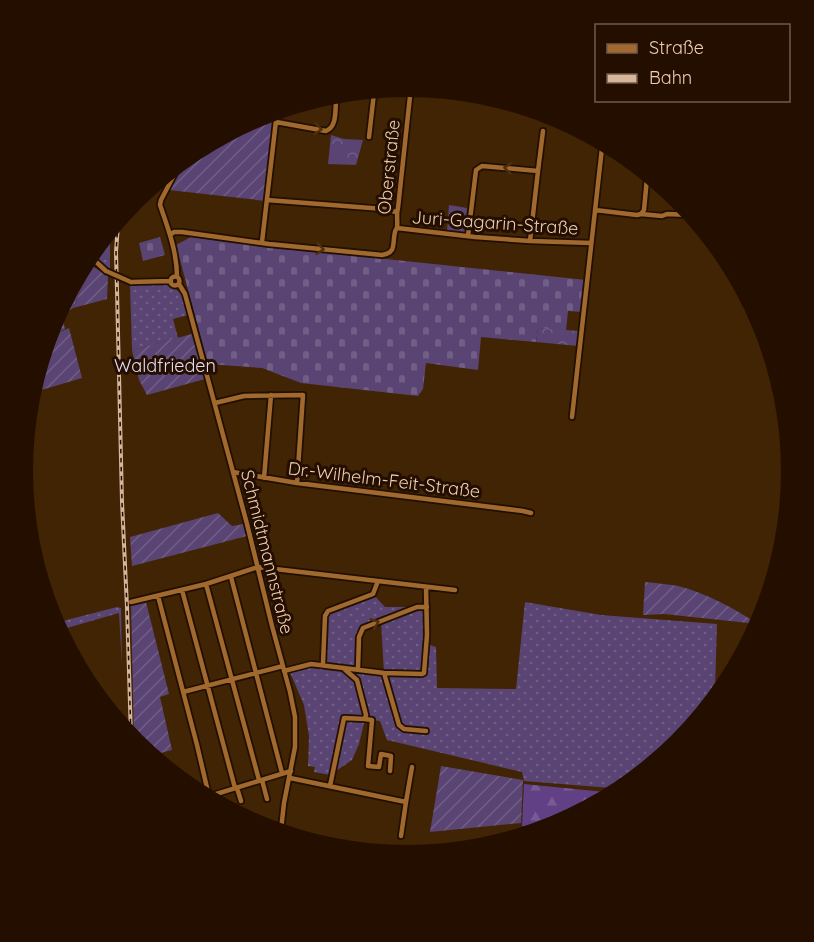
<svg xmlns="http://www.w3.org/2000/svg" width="814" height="942" viewBox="0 0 814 942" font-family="Quicksand,sans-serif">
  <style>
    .grass { fill: url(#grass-dots); fill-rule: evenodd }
    .forest { fill: url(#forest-firs) }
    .cemetery { fill: url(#cemetery-stones) }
    .park { fill: url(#park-crowns) }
    .garden { fill: url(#garden-furrows) }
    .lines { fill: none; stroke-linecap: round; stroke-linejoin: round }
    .minor-casing { stroke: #211001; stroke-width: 8 }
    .minor { stroke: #a1692e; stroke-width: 4.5 }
    .rail-casing { stroke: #d5b69a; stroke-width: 4 }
    .rail { stroke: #240e00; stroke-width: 1.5; stroke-dasharray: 4.5; stroke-linecap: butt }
    .minor-bridge-casing { stroke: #211001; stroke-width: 8; stroke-linecap: butt }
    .minor-bridge { stroke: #a1692e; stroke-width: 4.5 }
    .oneway { stroke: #502e10 }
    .labels { text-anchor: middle; stroke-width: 6; stroke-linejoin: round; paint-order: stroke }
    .street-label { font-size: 18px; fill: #edceb2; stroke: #240e00 }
    .park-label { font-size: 18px; fill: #e4dcf1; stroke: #240e00 }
  </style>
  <defs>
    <pattern id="grass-dots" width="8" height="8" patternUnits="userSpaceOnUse" patternTransform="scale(1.5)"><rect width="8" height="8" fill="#594474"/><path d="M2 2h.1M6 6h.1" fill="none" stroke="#715e85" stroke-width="1.8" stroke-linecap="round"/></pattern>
    <pattern id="forest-firs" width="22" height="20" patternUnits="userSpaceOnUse" patternTransform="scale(1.5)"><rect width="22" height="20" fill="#614086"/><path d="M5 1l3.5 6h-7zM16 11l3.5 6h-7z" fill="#785a95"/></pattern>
    <pattern id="cemetery-stones" width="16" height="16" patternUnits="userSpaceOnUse" patternTransform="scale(1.5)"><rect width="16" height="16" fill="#594474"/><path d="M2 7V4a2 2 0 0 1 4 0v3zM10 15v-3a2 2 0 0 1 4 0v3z" fill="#715e85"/></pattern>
    <pattern id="park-crowns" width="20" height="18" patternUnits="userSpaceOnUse" patternTransform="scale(1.5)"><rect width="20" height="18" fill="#594474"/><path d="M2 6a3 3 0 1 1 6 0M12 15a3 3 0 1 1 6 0" fill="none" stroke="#715e85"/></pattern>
    <pattern id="garden-furrows" width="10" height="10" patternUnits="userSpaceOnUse" patternTransform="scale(1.5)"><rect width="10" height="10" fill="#594474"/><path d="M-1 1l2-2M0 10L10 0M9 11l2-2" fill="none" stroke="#715e85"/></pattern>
  </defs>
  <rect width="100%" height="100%" fill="#412404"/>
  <!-- grass -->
  <path class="grass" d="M110,236V272L94,260Z
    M92,264V266L73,308L62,315L65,329L49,337L52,324Z
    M165,284C169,286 175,288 178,291C185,296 186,307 188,315L173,319L178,338L132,350L130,285Z
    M373,594L385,607H427L426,644L436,647L437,688L516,689L525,602L601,615L717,624L715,689L679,743L611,788L524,781L522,772L387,740L380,721L365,719L359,744L352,760L330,775L314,772L315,767L308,766L309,736L304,705L289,670L323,664L325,616L328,611ZM381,621L384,673L358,669L361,631Z
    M117,607L121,608L122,666L119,613L60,630L55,623Z"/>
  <!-- forest -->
  <path class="forest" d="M524,784L605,792L554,826L534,828L522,826Z"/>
  <!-- cemetery -->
  <path class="cemetery" d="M160,237L165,255L143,261L139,243Z
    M191,237L262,246L586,280L582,312L568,311L566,331L538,328L536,342L481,337L478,370L426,363L423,389L418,396L301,383L262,368L208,364L176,245Z"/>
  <!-- park -->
  <path class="park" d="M331,135L344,139L363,140L356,165L328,164Z
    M449,205L467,208L465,233L447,231Z
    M538,328L580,331L578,346L536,342Z"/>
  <!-- garden -->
  <path class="garden" d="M275,113L266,201L169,190L180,169L260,116Z
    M92,266L108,276L107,299L73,308Z
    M69,328L82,378L38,391L49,337Z
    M192,334L205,379L147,395L139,380L132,350Z
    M218,513L232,526L244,524L247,536L132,566L130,537Z
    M645,582C656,583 667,584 678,586C707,593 733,608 758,624L664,614L643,615Z
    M142,601L146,602L169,694L160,697L172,750L153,755L134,741L131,604Z
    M441,766L523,780L521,823L430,832Z"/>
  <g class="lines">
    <defs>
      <path id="minor" d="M276,122L326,131C337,127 335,111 336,101
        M369,137L374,93
        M538,171L543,131
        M175,173L161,200L160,205C168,228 177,252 177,277
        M267,200L384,209L396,212
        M595,210L637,215L641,214L644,210L647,178
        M641,214L662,216L667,214L690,215
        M397,228L475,237L530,241L591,243
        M170,235L174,232H182L269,244L382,255C397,253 392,243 395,232C395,230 397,229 397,227C398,221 396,214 398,208L411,87
        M468,236L476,170L482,166L538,171L530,241
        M262,242L277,112
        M94,260L106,271
        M170.5 281a4.5 4.5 0 1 1 9 0a4.5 4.5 0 1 1-9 0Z
        M131,282L171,281
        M179,284L185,294L247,524L272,626L290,692L295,717V747L284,803L281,830
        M215,403L244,396L303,395L297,483
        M572,417L602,148
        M233,472L297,483L523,511L531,513
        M264,478L271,395
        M231,577L282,773
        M206,584L259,780
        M182,590L235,788
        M158,596L197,745L208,792
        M131,602L206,584L258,567L455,590
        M323,664L325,616L328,611L373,594L378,581
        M358,669L359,637L363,628L417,607H427
        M284,671L311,664L384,673L422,674L424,673L427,635L426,587
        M384,673L399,725L404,729L426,731
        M183,692L283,666
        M365,719L372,720L368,766L379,767L381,754L391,756L390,771
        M290,778L406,802L412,767
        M262,780L267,799
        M330,786L344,718L365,719L366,715L357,680L343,668
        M237,788L241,801
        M213,795L291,771
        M401,836L406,802"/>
    </defs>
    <!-- minor casing -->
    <use href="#minor" class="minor-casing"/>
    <!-- minor -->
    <use href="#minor" class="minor"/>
    <defs>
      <path id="rail" d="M118,224L116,252L117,290L122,502L127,607L131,737"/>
    </defs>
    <!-- rail casing -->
    <use href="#rail" class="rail-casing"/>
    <!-- rail -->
    <use href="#rail" class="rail"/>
    <defs>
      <path id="minor-bridge" d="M106,271L131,282"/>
    </defs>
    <!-- minor-bridge casing -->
    <use href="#minor-bridge" class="minor-bridge-casing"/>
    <!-- minor-bridge -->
    <use href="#minor-bridge" class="minor-bridge"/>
  </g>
  <!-- one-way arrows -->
  <defs><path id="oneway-chevron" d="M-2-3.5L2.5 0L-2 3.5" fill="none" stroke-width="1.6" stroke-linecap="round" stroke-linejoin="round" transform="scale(1.5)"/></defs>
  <g class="oneway">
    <use href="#oneway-chevron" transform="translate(318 129) rotate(6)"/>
    <use href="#oneway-chevron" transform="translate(508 168) rotate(-174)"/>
    <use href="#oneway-chevron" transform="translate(320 249) rotate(6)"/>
    <use href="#oneway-chevron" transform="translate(375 623) rotate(-21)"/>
  </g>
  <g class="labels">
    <!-- street labels -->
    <g class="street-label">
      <text transform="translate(389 167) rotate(-84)" y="6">Oberstraße</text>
      <text transform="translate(495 223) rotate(4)" y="6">Juri-Gagarin-Straße</text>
      <text transform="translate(384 480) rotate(7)" y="6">Dr.-Wilhelm-Feit-Straße</text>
      <text transform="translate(267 552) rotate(76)" y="6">Schmidtmannstraße</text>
    </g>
    <!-- park labels -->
    <g class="park-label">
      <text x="165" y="372">Waldfrieden</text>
    </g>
  </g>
  <!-- crop -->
  <path d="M0 0H814V942H0ZM33 471a374 374 0 1 1 748 0a374 374 0 1 1-748 0Z" fill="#240e00" fill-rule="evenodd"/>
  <!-- legend -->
  <rect x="595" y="24" width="195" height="78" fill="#240e00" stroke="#745b47" stroke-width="1.5"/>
  <rect x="607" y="44" width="30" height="9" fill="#a1692e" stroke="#745b47" stroke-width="1.5"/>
  <text x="649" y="54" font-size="18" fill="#edceb2">Straße</text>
  <rect x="607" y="74" width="30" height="9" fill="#d5b69a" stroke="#745b47" stroke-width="1.5"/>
  <text x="649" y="84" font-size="18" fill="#edceb2">Bahn</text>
</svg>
